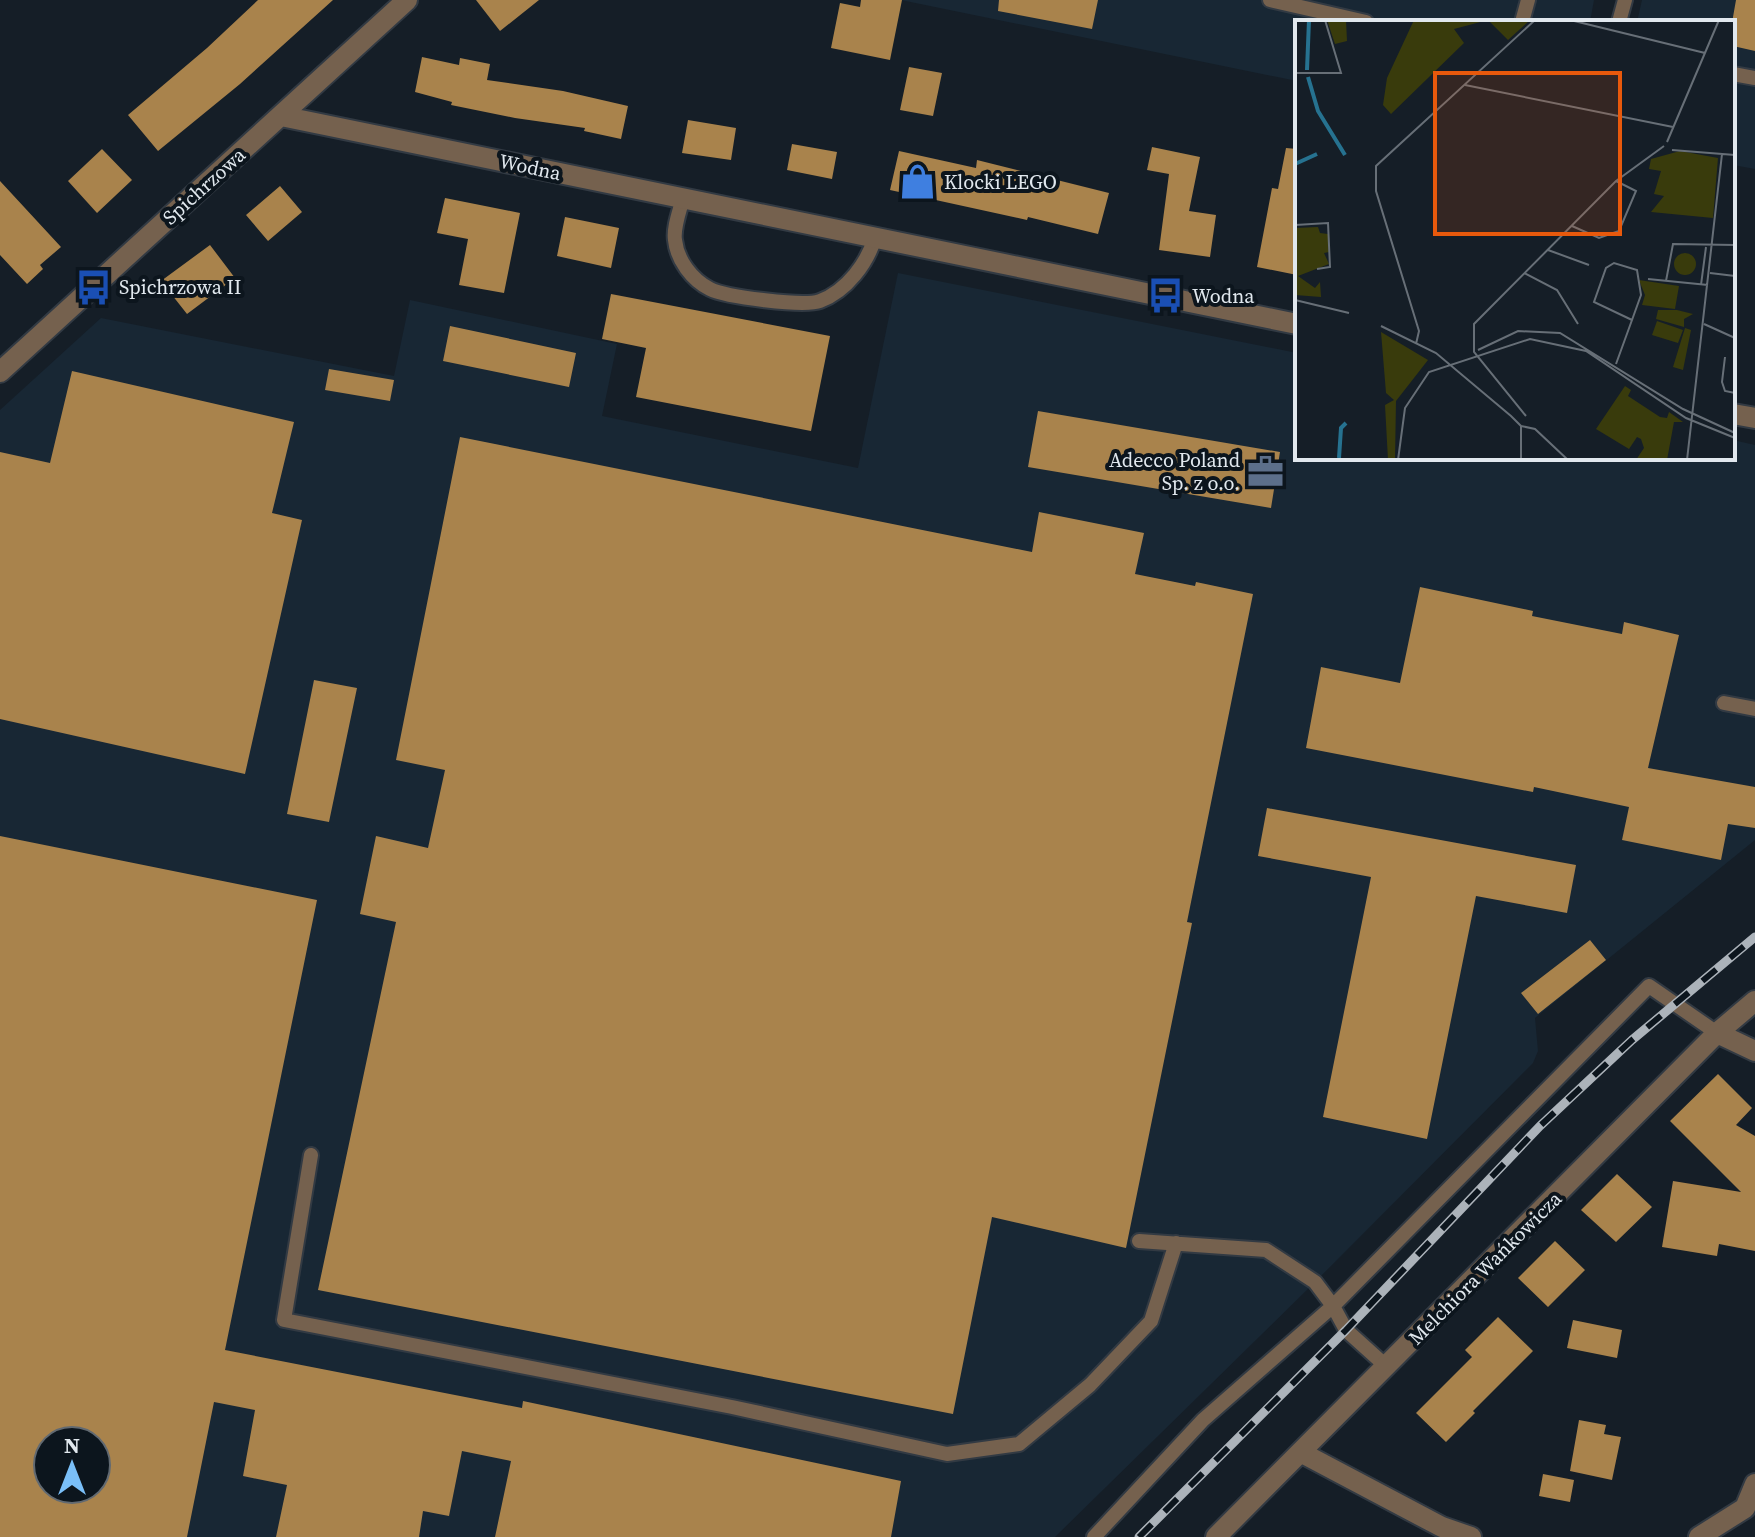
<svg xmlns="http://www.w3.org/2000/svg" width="1755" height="1537" viewBox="0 0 1755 1537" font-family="'Source Serif 4',serif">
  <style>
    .built { fill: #182734; fill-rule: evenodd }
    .building { fill: #a9834c; fill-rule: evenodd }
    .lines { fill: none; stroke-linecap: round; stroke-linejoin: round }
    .lane-casing { stroke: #323a43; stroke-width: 18 }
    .street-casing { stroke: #323a43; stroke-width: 24 }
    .lane { stroke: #75614e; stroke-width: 14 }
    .street { stroke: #75614e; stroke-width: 20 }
    .rail-casing { stroke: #acb3ba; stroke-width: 9 }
    .rail { stroke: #0c151d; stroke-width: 6; stroke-dasharray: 18; stroke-linecap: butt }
    .labels { text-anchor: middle; stroke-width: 8; stroke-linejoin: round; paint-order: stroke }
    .street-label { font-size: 20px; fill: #e1e8ee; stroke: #0c151d }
    .poi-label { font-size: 20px; fill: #e1e8ee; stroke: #0c151d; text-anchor: start }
    .inset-river { fill: none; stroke: #267290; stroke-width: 4 }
    .inset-road { fill: none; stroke: #676f77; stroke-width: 2 }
    .view { fill: #e8590c; fill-opacity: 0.15; stroke: #e8590c; stroke-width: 4 }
    .inset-edge { fill: none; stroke: #e1e8ee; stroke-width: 4 }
  </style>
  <rect width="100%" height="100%" fill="#151e27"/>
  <!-- built -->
  <path class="built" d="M901,0H1594L1590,22H1297V81Z
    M1642,0H1755V169L1733,165V22H1637Z
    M898,273L1297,353V458H1733V440L1755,445V840L1535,1018L1538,1051L1533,1063L1315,1282L1055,1537H0V410L101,318L394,376L410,300L617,344L602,416L858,468ZM48,1441H96V1489H48Z"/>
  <!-- building -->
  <path class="building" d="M258,0H333L240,84L158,151L128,115L207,48Z
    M476,0H539L500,31Z
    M861,0H902L890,60L831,48L840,3L860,7Z
    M999,0H1098L1092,29L998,11Z
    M1736,0H1755V51L1733,46V17Z
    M422,57L459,65L460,58L490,64L487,80L563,91L628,106L621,139L584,131L585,128L515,118L451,105L452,102L415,92Z
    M909,67L942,73L933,116L900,110Z
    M688,120L736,128L731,160L682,153Z
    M792,144L837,152L832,179L787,170Z
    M1152,147L1200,157L1189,211L1216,215L1210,257L1159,250L1169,174L1147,170Z
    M1286,148L1297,149V275L1257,267L1272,188L1278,189Z
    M102,149L132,180L97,213L68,181Z
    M899,151L976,168L977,160L1109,193L1098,234L1028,217L1027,220L890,190Z
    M0,181L61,247L40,265L43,269L27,284L0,255Z
    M280,186L302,212L268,241L246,215Z
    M445,198L520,213L504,293L459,285L468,239L437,233Z
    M565,217L619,228L611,268L557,256Z
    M210,245L235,278L187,314L161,281Z
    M611,294L830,336L811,431L636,397L646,348L602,339Z
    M450,326L576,353L569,387L443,361Z
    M329,369L394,380L390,401L325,390Z
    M72,371L294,422L272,513L302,520L245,774L0,719V452L50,463Z
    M1038,411L1280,452L1271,508L1028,467Z
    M460,437L1032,552L1039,512L1144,533L1135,574L1195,586L1196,582L1253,594L1187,922L1192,923L1126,1248L992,1217L953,1414L318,1290L396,922L360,914L376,836L428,848L445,770L396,760Z
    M1420,587L1533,611L1532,616L1622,634L1624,622L1679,635L1648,768L1755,787V828L1728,824L1721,860L1622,840L1629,807L1534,787L1533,792L1306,748L1321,667L1400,683Z
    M314,680L357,688L329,822L287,814Z
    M1267,808L1576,865L1567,913L1476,896L1427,1139L1323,1117L1371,877L1258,856Z
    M0,836L317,900L225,1350L522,1408L523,1401L901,1481L891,1537H495L511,1461L462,1451L449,1516L423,1511L419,1537H276L287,1485L243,1476L255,1410L214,1402L187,1537H0ZM48,1441H96V1489H48Z
    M1590,940L1606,960L1538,1014L1521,993Z
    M1718,1074L1752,1108L1736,1125L1755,1136V1251L1719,1244L1717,1256L1662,1247L1673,1181L1741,1192L1670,1121Z
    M1617,1174L1652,1207L1616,1242L1581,1210Z
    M1555,1241L1585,1270L1548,1307L1518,1278Z
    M1498,1317L1533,1351L1473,1411L1475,1413L1446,1442L1416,1413L1472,1357L1465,1350Z
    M1573,1320L1622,1330L1617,1358L1567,1348Z
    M1579,1420L1606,1425L1604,1434L1621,1437L1612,1480L1570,1471Z
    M1543,1474L1574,1480L1570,1502L1539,1496Z"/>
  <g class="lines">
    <defs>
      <path id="lane" d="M1270,0L1366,22
        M1522,22L1528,0
        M1619,22L1625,0
        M1733,74L1755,78
        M683,198C680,210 673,228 675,240C677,260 692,280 710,289C726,297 804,307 820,301C847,291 868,262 875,237
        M1724,703L1755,709
        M311,1155L284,1320L732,1407L947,1454L1019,1444L1090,1385L1151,1321L1176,1243
        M1387,1367L1346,1330L1333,1306L1649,986L1717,1033
        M1094,1537L1203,1420L1333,1306L1315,1282L1266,1250L1139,1241"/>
      <path id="street" d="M281,116L1297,324
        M0,372L407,0
        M1733,414L1755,418
        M1717,1033L1755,1051
        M1302,1453L1442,1527L1471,1537
        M1216,1537L1717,1033L1755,1001
        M1699,1537L1745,1508L1755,1484"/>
    </defs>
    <!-- lane casing -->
    <use href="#lane" class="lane-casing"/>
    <!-- street casing -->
    <use href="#street" class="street-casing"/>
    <!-- lane -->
    <use href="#lane" class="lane"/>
    <!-- street -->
    <use href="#street" class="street"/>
    <defs>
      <path id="rail" d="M1139,1537L1346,1330L1540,1126L1632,1040L1755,937"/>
    </defs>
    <!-- rail casing -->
    <use href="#rail" class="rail-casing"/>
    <!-- rail -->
    <use href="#rail" class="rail"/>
  </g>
  <!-- icons -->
  <defs>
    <symbol id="shop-bare" viewBox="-9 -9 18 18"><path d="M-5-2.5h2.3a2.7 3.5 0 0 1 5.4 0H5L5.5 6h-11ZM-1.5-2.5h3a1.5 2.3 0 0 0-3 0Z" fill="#3f7fe0" stroke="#0c151d" stroke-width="2.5" paint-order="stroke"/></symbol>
    <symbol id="bus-bare" viewBox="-9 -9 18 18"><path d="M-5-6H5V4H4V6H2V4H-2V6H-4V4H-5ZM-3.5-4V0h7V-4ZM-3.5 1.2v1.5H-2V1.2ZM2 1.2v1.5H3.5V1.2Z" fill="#1a4fb4" stroke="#0c151d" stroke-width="2.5" paint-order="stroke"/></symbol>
    <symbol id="office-bare" viewBox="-9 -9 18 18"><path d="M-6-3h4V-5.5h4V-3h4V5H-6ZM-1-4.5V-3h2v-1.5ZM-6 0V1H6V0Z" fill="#5c6f8a" stroke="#0c151d" stroke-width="2.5" paint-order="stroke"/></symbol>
  </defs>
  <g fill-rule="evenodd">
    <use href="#shop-bare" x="892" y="156" width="51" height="51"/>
    <use href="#bus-bare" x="68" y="262" width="51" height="51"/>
    <use href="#bus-bare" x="1140" y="270" width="51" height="51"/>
    <use href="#office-bare" x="1240" y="446" width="51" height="51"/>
  </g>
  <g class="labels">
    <!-- street labels -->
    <g class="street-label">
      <text transform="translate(530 167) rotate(12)" y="7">Wodna</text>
      <text transform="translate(204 186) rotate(-42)" y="7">Spichrzowa</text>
      <text transform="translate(1485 1268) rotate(-45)" y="7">Melchiora Wańkowicza</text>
    </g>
    <!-- poi labels -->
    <g class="poi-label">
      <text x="944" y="189">Klocki LEGO</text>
      <text x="119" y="294">Spichrzowa II</text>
      <text x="1192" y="303">Wodna</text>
      <text x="1240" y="467" text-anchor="end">Adecco Poland<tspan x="1240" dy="23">Sp. z o.o.</tspan></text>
    </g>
  </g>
  <!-- overview -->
  <g transform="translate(1295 20)">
    <rect width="440" height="440" fill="#151e27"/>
    <path d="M32,0H51L52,21L40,24ZM119,0H235L213,20L193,0L159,9L169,23L96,94L88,85L92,58ZM385,131L423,138L418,198L356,192L369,176L359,174L366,151L354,149L356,139ZM23,207L25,213L33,214L34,232L29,233L34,244L3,256L20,268L25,262L26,277L0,275V208ZM379 244a11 11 0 1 1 22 0a11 11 0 1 1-22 0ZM344,260L384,266L380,289L347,285L350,275ZM363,290H382L398,294L389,299V307L361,299ZM362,301L388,310L383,323L357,315ZM390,308L396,310L388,350L378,347ZM86,312L133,340L101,381L100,440H93L90,385L99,380L91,373ZM330,366L336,370L333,376L365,397L372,398L374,392L388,402H379L372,440H341L349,428L346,419L342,417L334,429L301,409Z" fill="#393b0c"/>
    <path class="inset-river" d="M12,50L14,0M13,57L23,91L50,135M0,144L22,134M44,438L46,408L51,403"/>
    <path class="inset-road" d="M275,0L410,33M0,53H46L30,0M170,65L378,107M372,122L424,0M377,130L440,135M0,205L33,203L35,247L22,249M277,206L304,218L324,211L341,171L321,161M253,230L294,245M229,253L262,270L283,304M415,253L440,256M353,259L413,265M371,261L378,224L440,225M406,265L411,227M0,280L54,293M409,304L440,318M86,306L141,333L216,396L226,406V440M121,324L124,311L81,171V146L240,0M183,330L223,311L265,313L388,389L440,413M430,337L427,362L430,371L440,373M321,344L337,300L346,275L342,250L319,243L311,248L299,282L337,300M231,396L179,332V304L321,161L369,126M226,406L240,409L273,440M103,440L110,388L134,352L235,319L291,331L391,398L440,418M392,440L427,134"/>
    <path class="view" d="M140,53H325V214H140Z"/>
    <rect width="440" height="440" class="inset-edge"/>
  </g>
  <!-- north arrow -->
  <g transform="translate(72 1465)"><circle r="38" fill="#0c151d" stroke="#616971" stroke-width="2"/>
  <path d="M0-6L14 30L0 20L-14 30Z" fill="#7abff8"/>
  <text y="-12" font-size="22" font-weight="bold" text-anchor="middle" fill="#e1e8ee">N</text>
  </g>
</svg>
